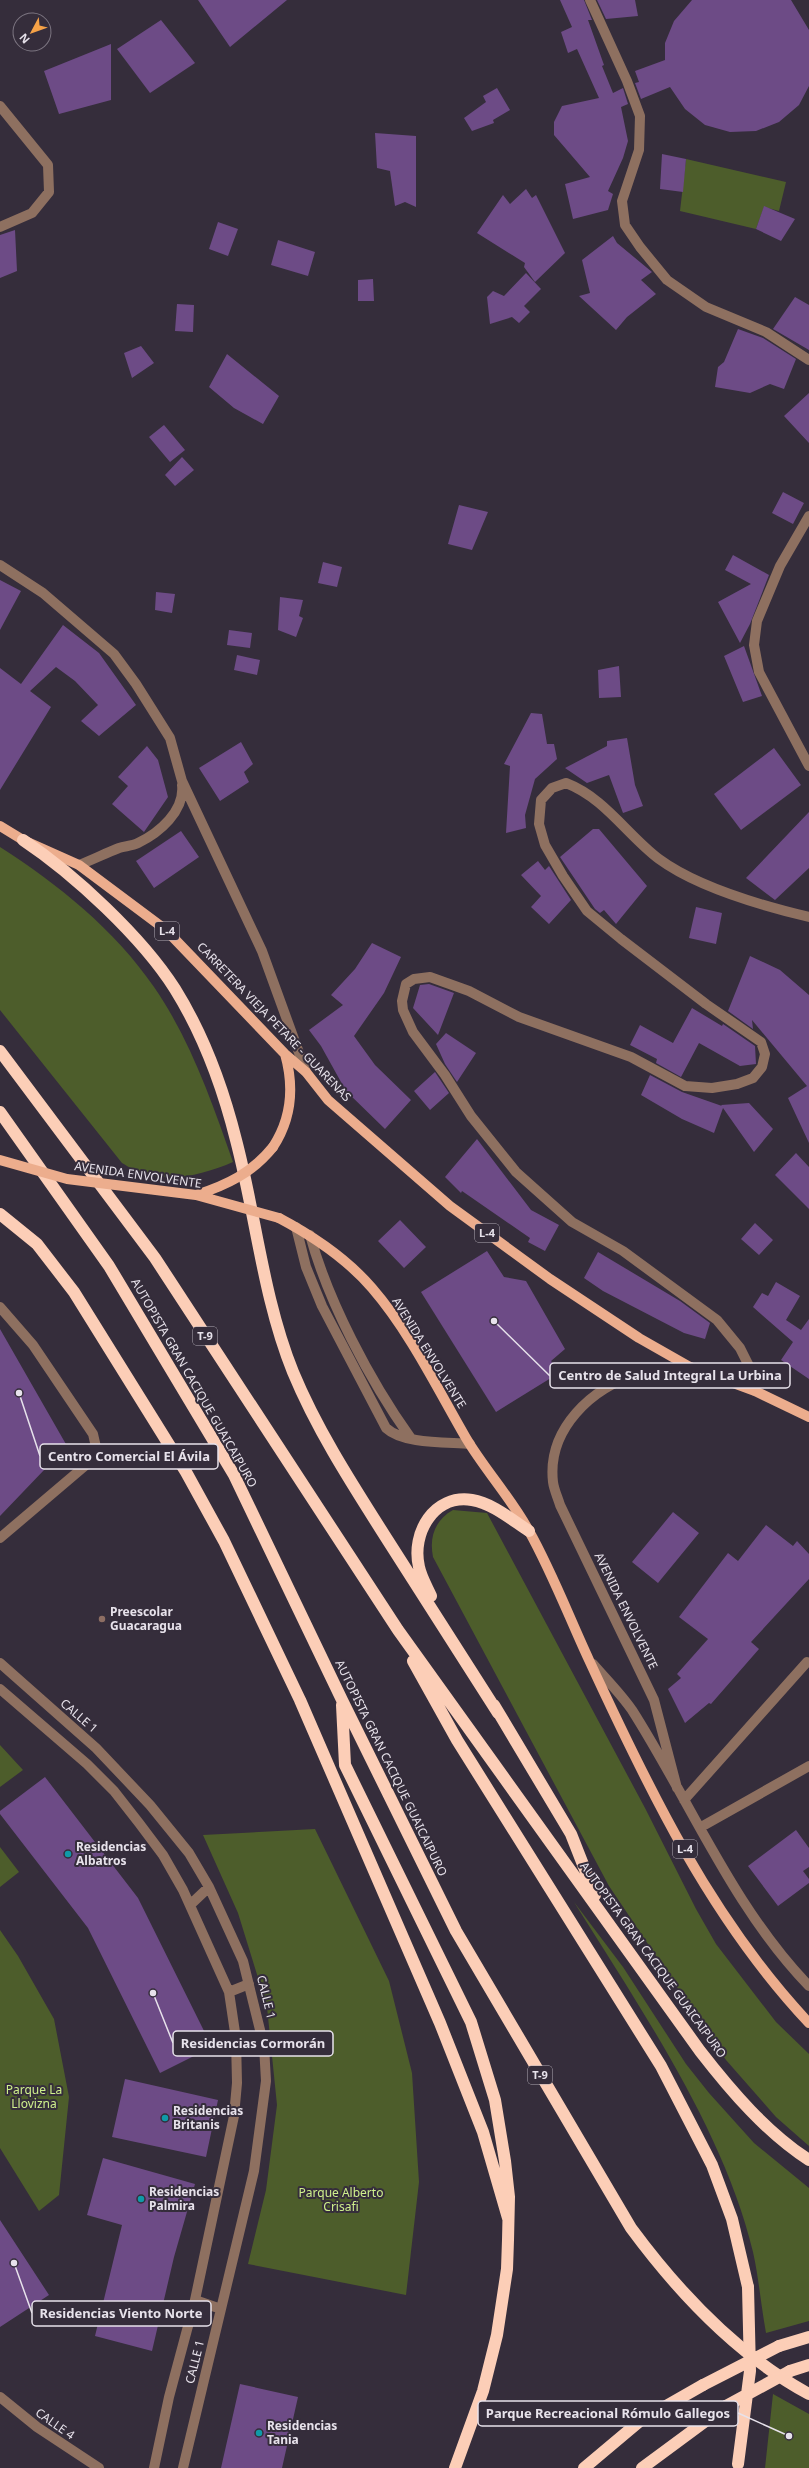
<svg xmlns="http://www.w3.org/2000/svg" width="809" height="2468" viewBox="0 0 809 2468" font-family="'Noto Sans',sans-serif">
  <style>
    .green { fill: #4d5d2b }
    .building { fill: #6d4b86 }
    .lines { fill: none; stroke-linecap: round; stroke-linejoin: round }
    .minor { stroke: #8e7060; stroke-width: 10 }
    .major { stroke: #ecad8d; stroke-width: 10 }
    .highway { stroke: #fcceb7; stroke-width: 12 }
    .major-bridge { stroke: #ecad8d; stroke-width: 10 }
    .highway-bridge { stroke: #fcceb7; stroke-width: 12 }
    .education-dot { fill: #8d6e63; stroke: #352d3b; stroke-width: 1.5 }
    .culture-dot { fill: #0f9aa8; stroke: #352d3b; stroke-width: 1.5 }
    .labels { text-anchor: middle; stroke-width: 4; stroke-linejoin: round; paint-order: stroke }
    .shield { fill: #352d3b; stroke: #b2acb6; stroke-width: 1 }
    .shield-label { font-size: 11px; font-weight: bold; fill: #e7e2eb }
    .street-label { font-size: 12px; fill: #e7e2eb; stroke: #352d3b }
    .poi-label { font-size: 12px; font-weight: bold; fill: #e7e2eb; stroke: #352d3b; text-anchor: start }
    .park-label { font-size: 12px; fill: #cff08c; stroke: #352d3b }
    .leader { fill: none; stroke: #e7e2eb; stroke-width: 1.5 }
    .callout-dot { fill: #e7e2eb; stroke: #352d3b; stroke-width: 1.5 }
    .callout { fill: #352d3b; stroke: #e7e2eb; stroke-width: 1.5 }
    .callout-label { font-size: 13px; text-anchor: middle; font-weight: bold; fill: #e7e2eb }
  </style>
  <rect width="100%" height="100%" fill="#352d3b"/>
  <!-- green -->
  <path class="green" d="M686,159L786,182L779,211L764,207L756,229L680,211Z
    M0,847C58,884 115,930 154,987C190,1039 212,1102 233,1162C205,1174 175,1182 144,1174C137,1172 129,1167 122,1163L0,1010Z
    M453,1510L487,1513L645,1808L696,1909L716,1944L776,2022L809,2054V2146L776,2117L726,2060L609,1886L433,1557C429,1537 435,1520 453,1510Z
    M0,1745L23,1770L0,1787Z
    M315,1829L389,1981L412,2073L419,2182L406,2295L248,2264L266,2190L277,2105L267,2007L238,1913L203,1835Z
    M0,1847L19,1872L0,1887Z
    M574,1902L623,1967L686,2064L709,2093L754,2143L809,2188V2321L766,2333C761,2306 759,2279 753,2252C724,2130 640,2008 574,1902Z
    M0,1930L18,1956L54,2019L69,2097L59,2195L39,2211L0,2148Z
    M773,2394L809,2414V2468H765Z"/>
  <!-- building -->
  <path class="building" d="M198,0H287L230,47Z
    M560,0H584L592,20H588L604,65L602,66L613,93L623,88L628,104L621,107L628,141L623,158L608,191L613,194L608,210L573,219L565,184L590,177L554,135V122L562,106L599,98L577,49L568,53L561,32L572,27Z
    M597,0H635L638,16L606,19Z
    M692,0H791L809,30V86L799,105L779,122L756,131L730,132L705,125L685,109L670,87L641,99L635,83L639,82L635,71L665,60V43L674,21Z
    M161,20L195,63L150,93L117,49Z
    M111,44V100L59,114L44,71Z
    M497,88L510,110L493,120L494,123L472,131L464,118L486,102L483,96Z
    M375,133L416,136V207L405,202L395,206L390,171L377,168Z
    M662,154L686,159L683,192L660,189Z
    M526,189L532,198L536,195L565,253L535,282L524,267L525,263L477,233L503,195L510,204Z
    M764,206L795,219L781,241L756,229Z
    M218,222L238,229L228,256L209,249Z
    M15,230L17,271L0,278V235Z
    M613,236L617,243L652,272L641,280L656,294L627,317L616,330L579,296L590,293L582,260Z
    M278,240L315,252L308,276L271,265Z
    M526,273L541,289L524,306L530,312L519,323L512,317L490,324L487,297L493,291L504,296Z
    M373,279L374,301H358V280Z
    M795,297L809,305V350L773,329Z
    M177,304L194,305L193,332L175,331Z
    M738,329L763,338L796,359L784,389L770,384L750,393L715,387L718,367L724,362Z
    M141,346L154,363L132,378L124,353Z
    M227,354L279,396L263,424L234,408L209,387Z
    M809,393V443L784,416Z
    M164,425L185,450L170,462L149,437Z
    M182,457L194,470L175,486L165,475Z
    M783,492L804,503L793,524L772,513Z
    M459,505L488,512L472,550L448,544Z
    M733,555L769,575L750,624L740,643L718,602L751,584L725,570Z
    M323,562L342,567L337,587L318,583Z
    M0,580L21,591L0,630Z
    M156,592L175,594L172,613L155,610Z
    M280,597L303,600L299,616L303,618L296,637L278,630Z
    M63,625L99,653L136,705L99,736L81,721L98,705L75,681L56,667L30,691L51,707L0,790V668L21,684Z
    M229,630L252,633L250,648L227,645Z
    M744,646L762,696L743,702L724,656Z
    M237,655L260,660L257,675L234,670Z
    M619,666L621,697L599,698L598,670Z
    M531,713L542,714L547,744H554L557,759L535,779L525,815L526,828L506,833L510,766L504,764Z
    M627,738L635,785L643,806L623,813L609,775L587,783L565,768L607,746V741Z
    M241,742L253,764L244,772L249,782L220,801L199,768Z
    M147,746L158,760L168,797L144,832L112,804L128,786L118,777Z
    M774,748L801,785L741,830L714,794Z
    M809,812V868L775,900L746,878Z
    M593,829H599L647,886L616,924L604,910L600,913L595,909L560,857Z
    M181,831L199,857L154,888L136,861Z
    M538,861L545,870L549,866L571,900L549,924L531,907L541,896L521,875Z
    M696,907L722,913L716,944L689,938Z
    M372,943L401,957L384,993L354,1036L375,1065L411,1100L385,1129L346,1091L321,1046L309,1030L343,1005L331,995L355,969Z
    M750,956L780,970L809,995V1143L788,1098L807,1086L752,1020L753,1029L728,1011Z
    M429,984L454,993L438,1035L413,1008L420,985Z
    M692,1008L722,1026L723,1024L755,1046L756,1064L740,1066L699,1043L681,1077L656,1063L657,1059L630,1045L640,1025L673,1043Z
    M446,1033L476,1053L457,1082L445,1064L436,1044Z
    M435,1072L449,1093L430,1110L414,1091Z
    M650,1075L682,1092L722,1106L721,1105L749,1103L773,1129L754,1152L723,1108L714,1133L682,1119L641,1095Z
    M477,1139L531,1210L559,1225L545,1251L528,1242L530,1238L462,1191L461,1193L445,1177Z
    M796,1153L809,1167V1209L775,1175Z
    M400,1220L426,1247L404,1268L378,1241Z
    M755,1223L773,1240L759,1255L741,1239Z
    M487,1251L504,1277L526,1281L565,1349L551,1361L559,1373L496,1412L421,1292Z
    M598,1252L680,1301L710,1323L705,1339L684,1333L603,1291L584,1278Z
    M776,1282L800,1296L786,1320L801,1330L809,1319V1379L781,1360L793,1342L753,1307L762,1293L768,1296Z
    M0,1329L67,1446L0,1516Z
    M673,1512L699,1533L658,1583L632,1562Z
    M766,1525L793,1546L797,1541L809,1554V1579L751,1642L759,1649L711,1704L709,1703L685,1723L668,1689L681,1678L677,1674L708,1639L679,1617L728,1553L738,1561Z
    M45,1777L138,1898L212,2047L160,2073L88,1928L0,1814V1811Z
    M796,1830L809,1848V1867L803,1871L809,1879V1883L778,1906L748,1866Z
    M125,2079L218,2100L206,2157L112,2137Z
    M103,2158L195,2184L174,2257L152,2351L95,2336L122,2225L87,2215Z
    M0,2220L49,2295L0,2327Z
    M240,2384L298,2397L282,2468H221Z"/>
  <g class="lines">
    <!-- minor -->
    <path class="minor" d="M590,0L627,81L640,116L639,150L622,201L625,225L640,247L667,280L706,307L766,332L809,360
      M0,106L48,165L49,192L32,213L0,227
      M809,516L780,566L757,621L754,645L759,672L809,766
      M0,565L43,593L114,654L136,684L170,738L182,781L262,951L306,1072
      M79,865C92,860 106,853 119,848C125,846 132,846 138,843C159,833 185,811 182,785
      M296,1227L306,1267L322,1306L386,1428C403,1444 446,1442 470,1444
      M310,1235C328,1301 370,1381 410,1437
      M0,1307L33,1345L93,1434L96,1447L93,1459L0,1538
      M755,1391L749,1366L740,1348L717,1320L623,1251L572,1222L516,1172L471,1116L445,1075L413,1032L403,1010L402,1001L406,984L414,979L430,977L469,991L519,1017L631,1057L685,1086L712,1088L737,1084L753,1078L762,1067L765,1054L761,1042L706,1004L621,939L587,911L563,876L545,845L539,824L541,800L552,788L566,783C605,798 627,835 659,859C697,887 763,906 809,917
      M0,1663L96,1748L150,1805L189,1853L209,1887L243,1961L264,2046L266,2081L254,2171L183,2468
      M593,1664C606,1679 621,1694 632,1710C690,1801 734,1909 809,1986
      M0,1689L87,1764L114,1791L139,1823L163,1855L183,1890L229,1992L236,2039L237,2083L234,2116L195,2300L169,2397L154,2468
      M677,1788L654,1700L560,1505C558,1498 554,1490 553,1482C547,1429 592,1387 639,1374C655,1369 673,1368 690,1367
      M684,1800L807,1662
      M701,1827L809,1766
      M190,1905L209,1887
      M229,1992L249,1984
      M195,2300L221,2309
      M0,2397L37,2427L99,2468"/>
    <!-- major -->
    <path class="major" d="M0,826L23,840L79,865L166,930L285,1054L306,1072L328,1100L450,1206L550,1279L639,1338L690,1367L755,1391L809,1417
      M273,1147C292,1118 294,1086 285,1054
      M279,1218C313,1236 347,1259 372,1288C410,1332 437,1388 466,1438C485,1470 511,1498 529,1531C552,1572 569,1617 589,1660C648,1788 711,1919 809,2023"/>
    <!-- highway -->
    <path class="highway" d="M23,840C74,874 142,937 175,989C203,1034 223,1088 236,1140C256,1216 263,1298 293,1372C317,1430 352,1484 385,1536C423,1595 460,1654 498,1713
      M0,1051L155,1258L398,1630L700,2051C731,2091 767,2133 809,2160
      M0,1112L109,1266L234,1475L342,1700L456,1931L631,2228C679,2293 737,2355 809,2394
      M0,1214L37,1244L74,1292L186,1472L224,1541L300,1700L440,2023L483,2132L508,2218
      M431,1596C427,1587 421,1577 419,1567C411,1533 434,1494 472,1500C492,1503 512,1520 529,1531
      M413,1661L457,1740L661,2066L712,2165L732,2219L748,2287
      M342,1705L345,1765L471,2022L495,2100L505,2161L509,2197L508,2240L507,2269L497,2335L483,2391L455,2468
      M494,1705L571,1834L595,1895
      M779,2346L809,2337
      M790,2371L809,2365
      M584,2468L640,2421L703,2385
      M642,2468L726,2406"/>
    <!-- major-bridge -->
    <path class="major-bridge" d="M0,1160L67,1179L196,1195L279,1218
      M196,1195C227,1185 252,1173 273,1147"/>
    <!-- highway-bridge -->
    <path class="highway-bridge" d="M703,2385L779,2346
      M726,2406L790,2371
      M738,2464L750,2371L748,2287"/>
  </g>
  <!-- markers -->
  <circle class="education-dot" cx="102" cy="1619" r="4"/>
  <g class="culture-dot">
    <circle cx="68" cy="1854" r="4"/>
    <circle cx="165" cy="2118" r="4"/>
    <circle cx="141" cy="2199" r="4"/>
    <circle cx="259" cy="2433" r="4"/>
  </g>
  <g class="labels">
    <!-- shield labels -->
    <g class="shield">
      <rect x="155" y="922" width="24" height="18" rx="3"/>
      <rect x="475" y="1224" width="24" height="18" rx="3"/>
      <rect x="193" y="1327" width="24" height="18" rx="3"/>
      <rect x="673" y="1840" width="24" height="18" rx="3"/>
      <rect x="528" y="2066" width="24" height="18" rx="3"/>
    </g>
    <g class="shield-label">
      <text x="167" y="935">L-4</text>
      <text x="487" y="1237">L-4</text>
      <text x="205" y="1340">T-9</text>
      <text x="685" y="1853">L-4</text>
      <text x="540" y="2079">T-9</text>
    </g>
    <!-- street labels -->
    <g class="street-label">
      <text transform="translate(274 1022) rotate(46)" y="4">CARRETERA VIEJA PETARE - GUARENAS</text>
      <text transform="translate(138 1175) rotate(8)" y="4">AVENIDA ENVOLVENTE</text>
      <text transform="translate(429 1353) rotate(58)" y="4">AVENIDA ENVOLVENTE</text>
      <text transform="translate(194 1383) rotate(60)" y="4">AUTOPISTA GRAN CACIQUE GUAICAIPURO</text>
      <text transform="translate(626 1611) rotate(64)" y="4">AVENIDA ENVOLVENTE</text>
      <text transform="translate(79 1716) rotate(41)" y="4">CALLE 1</text>
      <text transform="translate(391 1768) rotate(64)" y="4">AUTOPISTA GRAN CACIQUE GUAICAIPURO</text>
      <text transform="translate(653 1960) rotate(54)" y="4">AUTOPISTA GRAN CACIQUE GUAICAIPURO</text>
      <text transform="translate(266 1997) rotate(76)" y="4">CALLE 1</text>
      <text transform="translate(195 2362) rotate(-76)" y="4">CALLE 1</text>
      <text transform="translate(55 2424) rotate(35)" y="4">CALLE 4</text>
    </g>
    <!-- poi labels -->
    <g class="poi-label">
      <text x="110" y="1616">Preescolar<tspan x="110" dy="14">Guacaragua</tspan></text>
      <text x="76" y="1851">Residencias<tspan x="76" dy="14">Albatros</tspan></text>
      <text x="173" y="2115">Residencias<tspan x="173" dy="14">Britanis</tspan></text>
      <text x="149" y="2196">Residencias<tspan x="149" dy="14">Palmira</tspan></text>
      <text x="267" y="2430">Residencias<tspan x="267" dy="14">Tania</tspan></text>
    </g>
    <!-- park labels -->
    <g class="park-label">
      <text x="34" y="2094">Parque La<tspan x="34" dy="14">Llovizna</tspan></text>
      <text x="341" y="2197">Parque Alberto<tspan x="341" dy="14">Crisafi</tspan></text>
    </g>
  </g>
  <!-- callouts -->
  <path class="leader" d="M494 1321L550 1376M19 1393L40 1456M153 1993L173 2043M14 2263L32 2313M789 2436L738 2413"/>
  <g class="callout-dot">
    <circle cx="494" cy="1321" r="4"/>
    <circle cx="19" cy="1393" r="4"/>
    <circle cx="153" cy="1993" r="4"/>
    <circle cx="14" cy="2263" r="4"/>
    <circle cx="789" cy="2436" r="4"/>
  </g>
  <g class="callout">
    <rect x="550" y="1363" width="240" height="25" rx="4"/>
    <rect x="40" y="1444" width="178" height="25" rx="4"/>
    <rect x="173" y="2031" width="160" height="25" rx="4"/>
    <rect x="32" y="2301" width="179" height="25" rx="4"/>
    <rect x="478" y="2401" width="260" height="25" rx="4"/>
  </g>
  <g class="callout-label">
    <text x="670" y="1380">Centro de Salud Integral La Urbina</text>
    <text x="129" y="1461">Centro Comercial El Ávila</text>
    <text x="253" y="2048">Residencias Cormorán</text>
    <text x="121" y="2318">Residencias Viento Norte</text>
    <text x="608" y="2418">Parque Recreacional Rómulo Gallegos</text>
  </g>
  <!-- north arrow -->
  <g transform="translate(32 32) rotate(229)"><circle r="19" fill="#352d3b" stroke="#7c7581"/>
  <path d="M0-3L7 15L0 10L-7 15Z" fill="#f6a247"/>
  <text y="-6" font-size="11" font-weight="bold" text-anchor="middle" fill="#e7e2eb">N</text>
  </g>
</svg>
